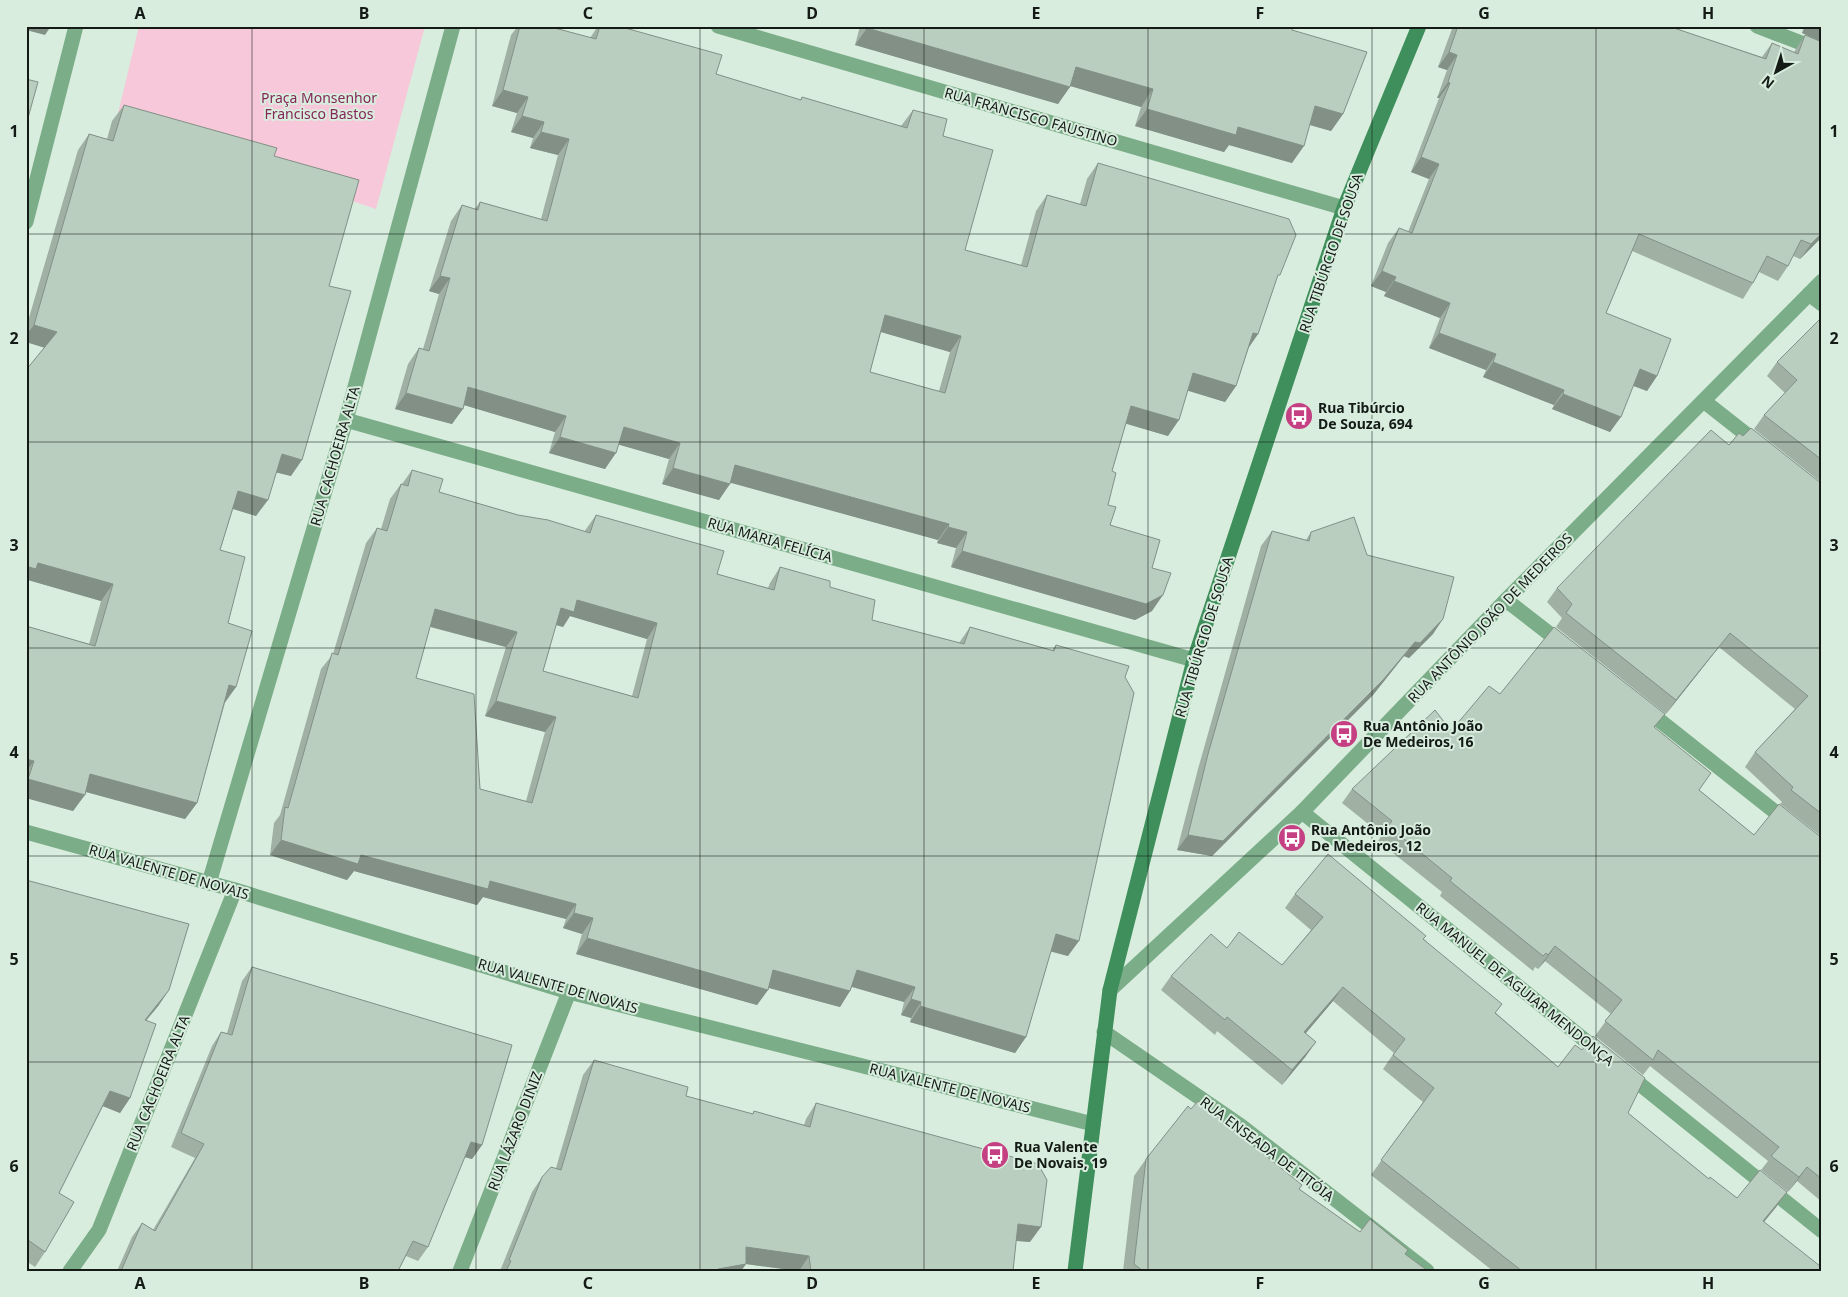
<svg xmlns="http://www.w3.org/2000/svg" width="1848" height="1297" viewBox="0 0 1848 1297" font-family="'Noto Sans',sans-serif">
  <style>
    .green { fill: #f7c7da }
    .lines { fill: none; stroke-linecap: round; stroke-linejoin: round }
    .minor { stroke: #7bad89; stroke-width: 15 }
    .tertiary { stroke: #7bad89; stroke-width: 15 }
    .secondary { stroke: #3e8f5b; stroke-width: 15 }
    .wall { fill: #a0b1a4; fill-rule: evenodd }
    .shaded-wall { fill: #829086 }
    .building { fill: #bacebf; stroke: #829086; fill-rule: evenodd }
    .grid { fill: none; stroke: #141b16; stroke-width: 1; stroke-opacity: 0.55 }
    .labels { text-anchor: middle; stroke-width: 4; stroke-linejoin: round; paint-order: stroke }
    .park-label { font-size: 14px; fill: #842656; stroke: #d9edde }
    .street-label { font-size: 14px; fill: #141b16; stroke: #d9edde }
    .poi-label { font-size: 14px; font-weight: bold; fill: #141b16; stroke: #d9edde; text-anchor: start }
    .neatline { fill: none; stroke: #141b16; stroke-width: 2 }
    .grid-label { font-size: 16px; text-anchor: middle; font-weight: bold; fill: #141b16 }
  </style>
  <rect width="100%" height="100%" fill="#d9edde"/>
  <!-- green -->
  <path class="green" d="M139,26H425L376,209L116,122Z"/>
  <g class="lines">
    <!-- minor -->
    <path class="minor" d="M718,26L1344,208
      M1757,26L1822,51
      M26,222L76,26
      M1809,294L1822,304
      M1705,402L1761,446
      M346,420L1194,660
      M1506,600L1564,645
      M1645,709L1822,849
      M1302,812L1602,1054
      M209,883L346,420L453,26
      M1104,1032L1241,1126L1427,1271
      M1626,1073L1822,1231
      M70,1271L99,1230L235,890
      M460,1271L569,992"/>
    <!-- tertiary -->
    <path class="tertiary" d="M26,832L235,890L569,992L1093,1124
      M1110,990L1302,812L1506,600L1822,281"/>
    <!-- secondary -->
    <path class="secondary" d="M1075,1271L1110,990L1194,660L1344,208L1419,26"/>
  </g>
  <!-- wall -->
  <path class="wall" d="M518,26H547L590,38L598,26H618L716,74L800,100L802,97L901,126L913,110L943,136L965,250L1021,265L1036,211L1047,195L1080,204L1087,179L1098,163L1276,281L1258,334L1249,347L1236,386L1225,402L1188,390L1168,436L1125,423L1112,471L1108,505L1110,525L1152,568V611L1135,620L951,567L956,548L937,543L938,540L730,482L719,500L662,484L669,459L618,444L605,469L549,453L555,432L464,405L452,424L395,409L408,364L419,348L423,349L439,294L429,291L451,221L462,205L475,209L480,202L541,219L558,155L530,148L533,138L511,132L517,113L492,106L511,35ZM881,332L950,352L939,391L870,372Z
    M860,26H1293L1292,30L1343,114L1331,131L1310,125L1292,163L1229,145L1224,152L1135,126L1141,107L1070,86L1058,104L855,45Z
    M1453,26H1675L1674,28L1762,57L1772,43L1794,52L1805,35L1821,41L1802,33L1804,26H1822V237L1800,259L1793,256L1788,266L1778,281L1759,272L1753,283L1743,299L1632,251L1606,313L1657,376L1647,391L1633,386L1610,432L1552,409L1554,405L1483,377L1486,370L1429,348L1440,318L1384,296L1386,292L1371,286L1388,243L1399,228L1408,232L1429,179L1411,172L1439,98H1437L1447,70L1438,67Z
    M124,105L274,156L329,286L291,476L276,472L256,516L233,509L220,550L228,623L236,687L225,703L197,803L185,819L86,792L73,811L26,798V626L89,644L101,601L28,580L26,582V370L45,348L26,342V328L78,150L89,134L107,139L112,121Z
    M1822,317V483L1754,429L1764,415L1785,393L1767,376L1777,362Z
    M1743,436L1822,484V837L1780,804L1782,802L1745,767L1755,752L1795,709L1719,647L1666,714L1556,627L1562,618L1547,602L1557,588L1729,445Z
    M412,470L439,492L518,515L584,532L596,515L717,574L768,588L770,583L780,567L830,587L872,620L959,643L970,627L1052,650L1056,645L1125,677L1068,956L1051,951L1026,1037L1015,1053L910,1022L911,1018L901,1015L904,1002L852,987L840,1007L769,988L757,1005L576,954L582,934L563,928L566,919L483,897L477,905L354,871L347,880L270,855L274,823L280,815L321,669L333,654L366,543L377,528L381,529L390,499L401,484H402ZM570,616L647,639L632,696L543,671L556,625L563,627ZM430,627L506,647L485,716L545,732L526,801L480,789L416,678Z
    M1272,531L1306,540L1311,532L1367,555L1433,634L1409,658L1404,656L1373,695L1212,856L1177,850L1198,769L1261,546Z
    M1500,694L1655,728L1699,790L1754,835L1822,838V1202L1797,1181L1788,1192L1761,1170L1768,1161L1650,1066L1643,1075L1595,1036L1611,1014L1545,961L1538,969L1535,967L1533,971L1440,896L1442,892L1378,841L1382,835L1342,803L1352,789L1451,731Z
    M26,880L159,1005L146,1020L130,1098L120,1113L103,1106L59,1193L45,1252L35,1267L26,1261Z
    M1295,894L1424,939L1496,1013L1558,1067L1628,1113L1709,1179L1737,1198L1777,1206L1764,1222L1822,1271H1493L1371,1175L1423,1102L1383,1069L1394,1053L1333,1001L1306,1033V1056L1282,1085L1217,1031L1215,1035L1161,990L1171,976L1227,948L1282,965L1311,930L1285,908Z
    M252,967L482,1145L472,1159L464,1157L428,1247L418,1261L406,1256L398,1271H117L132,1237L142,1223L153,1230L195,1158L171,1147L212,1046L221,1032L227,1033L242,981Z
    M594,1060L686,1096L752,1114L754,1111L804,1125L806,1119L816,1103L1030,1242L1016,1241L1013,1271H797L746,1264L741,1271H500L532,1192L542,1177L556,1168L583,1075Z
    M1146,1159L1299,1189L1360,1232L1405,1254L1428,1271H1123L1134,1176Z"/>
  <!-- shaded-wall -->
  <path class="shaded-wall" d="M26,26H51L45,35L26,30Z
    M1806,26H1822V42L1802,33Z
    M867,28L1070,87L1058,104L855,45Z
    M1449,52L1457,55L1447,70L1438,67Z
    M1076,67L1153,89L1141,107L1064,84Z
    M1448,82L1450,83L1439,98H1437Z
    M503,90L528,97L517,113L492,106Z
    M1315,106L1343,114L1331,131L1303,123Z
    M1147,109L1238,127L1304,146L1292,163L1229,145L1224,152L1135,126Z
    M522,116L544,122L533,138L511,132Z
    M541,132L569,139L558,155L530,148Z
    M1421,157L1439,164L1429,179L1411,172Z
    M1822,233V237L1800,259L1811,244Z
    M1382,271L1396,277L1386,292L1371,286Z
    M440,276L450,278L439,294L429,291Z
    M1394,281L1450,303L1440,318L1384,296Z
    M885,315L961,336L950,352L874,330Z
    M34,325L57,332L46,348L26,342V335Z
    M1253,333L1258,334L1247,350Z
    M1439,333L1496,354L1486,370L1429,348Z
    M1493,362L1564,390L1554,405L1483,377Z
    M1640,369L1657,376L1647,391L1629,384Z
    M1193,373L1236,386L1225,402L1182,389Z
    M468,387L566,416L555,432L457,403Z
    M406,393L463,409L452,424L395,409Z
    M1563,394L1621,417L1610,432L1552,409Z
    M1131,406L1179,420L1168,436L1120,422Z
    M624,427L680,443L669,459L613,443Z
    M560,437L616,453L605,469L549,453Z
    M282,454L302,460L291,476L270,471Z
    M735,465L949,524L938,540L724,481Z
    M673,468L730,484L719,500L662,484Z
    M238,491L268,500L256,516L227,507Z
    M948,527L967,532L956,548L937,543Z
    M962,551L1163,595L1152,611L1135,620L951,567Z
    M38,563L113,584L101,601L28,580L26,582V570L29,567Z
    M577,600L657,623L647,639L570,616L563,627L550,623L561,608Z
    M435,609L517,632L506,647L424,625Z
    M1443,619L1433,634L1409,658L1404,656L1373,695L1212,856L1177,850L1188,835L1415,642Z
    M1730,633L1719,647L1666,714L1676,700Z
    M229,685L236,687L224,703Z
    M496,701L556,717L545,732L485,716Z
    M26,759L34,761L26,772Z
    M90,774L197,803L185,819L79,790Z
    M28,779L85,795L73,811L26,798V783Z
    M281,840L361,855L490,881L576,904L566,919L483,897L477,905L354,871L347,880L270,855Z
    M574,913L593,918L582,934L563,928Z
    M1056,934L1079,941L1068,956L1045,950Z
    M587,938L768,990L757,1005L576,954Z
    M1555,946L1545,961L1538,969L1548,955Z
    M773,970L850,991L840,1007L762,986Z
    M857,970L915,987L904,1002L846,985Z
    M1343,987L1333,1001L1294,1047L1304,1032Z
    M169,990L159,1005L135,1034L145,1020Z
    M911,999L921,1002L911,1018L901,1015Z
    M920,1006L1026,1037L1015,1053L910,1022Z
    M1316,1042L1306,1056L1282,1085L1292,1070Z
    M110,1091L130,1098L120,1113L100,1105Z
    M471,1142L482,1145L472,1159L461,1156Z
    M1807,1167L1797,1181L1788,1192L1799,1177Z
    M1787,1192L1777,1206L1753,1235L1763,1221Z
    M1018,1224L1041,1227L1030,1242L1007,1240Z
    M746,1247L809,1256L799,1271L746,1264L741,1271H716Z"/>
  <!-- building -->
  <path class="building" d="M520,26H547L596,39L600,26H618L722,55L716,74L801,100L802,97L907,128L913,110L947,119L943,136L993,150L965,250L1027,267L1047,195L1086,206L1098,163L1289,219L1296,235L1280,275H1278L1258,334L1253,333L1236,386L1193,373L1179,420L1131,406L1112,471L1116,473L1108,505L1116,507L1110,525L1160,540L1152,568L1171,573L1163,595L1146,604L962,551L967,532L948,527L949,524L735,465L730,484L673,468L680,443L624,427L616,453L560,437L566,416L468,387L463,409L406,393L419,348L429,351L450,278L440,276L462,205L478,210L480,202L547,221L569,139L541,132L544,122L522,116L528,97L503,90ZM885,315L961,336L945,393L870,372Z
    M867,26H1293L1292,30L1367,52L1343,114L1315,106L1304,146L1238,127L1236,135L1147,109L1153,89L1076,67L1070,87L867,28Z
    M1458,26H1675L1674,28L1766,59L1772,43L1798,54L1805,35L1822,42V233L1811,244L1801,240L1788,266L1767,256L1753,283L1639,234L1606,313L1671,339L1657,376L1640,369L1621,417L1563,394L1564,390L1493,362L1496,354L1439,333L1450,303L1394,281L1396,277L1382,271L1399,228L1412,233L1439,164L1421,157L1450,83L1448,82L1457,55L1449,52Z
    M26,79L38,82L26,125Z
    M124,105L277,148L274,156L359,180L329,286L351,291L302,460L282,454L268,500L238,491L220,550L245,557L228,623L252,631L236,687L229,685L197,803L90,774L85,795L28,779L34,761L26,759V626L95,646L113,584L38,563L36,569L29,567L26,575V370L57,332L34,325L89,134L113,141Z
    M1822,317V460L1764,415L1797,380L1777,362Z
    M1751,428L1822,484V814L1791,790L1793,787L1755,752L1808,696L1730,633L1676,700L1566,613L1572,604L1557,588L1711,430L1729,445L1739,433L1743,436Z
    M412,470L443,479L439,492L518,515L548,520L590,533L596,515L724,551L717,574L774,590L780,567L830,581V587L875,600L872,620L964,644L970,627L1054,651L1056,645L1129,666L1125,677L1134,693L1079,941L1056,934L1026,1037L920,1006L921,1002L911,999L915,987L857,970L850,991L773,970L768,990L587,938L593,918L574,913L576,904L490,881L488,889L361,855L358,864L281,840L285,807L288,808L332,653L338,655L377,528L387,531L401,484L408,486ZM577,600L657,623L638,698L543,671L561,608L574,612ZM435,609L517,632L496,701L556,717L532,803L480,789L474,694L416,678Z
    M1354,517L1367,555L1454,577L1443,619L1420,643L1415,642L1383,680L1223,841L1188,835L1208,754L1272,531L1309,541L1311,532Z
    M1554,627L1665,714L1654,727L1711,773L1699,790L1754,835L1779,804L1822,838V1179L1807,1167L1799,1177L1771,1156L1779,1147L1658,1050L1653,1060L1605,1021L1622,1000L1555,946L1548,955L1546,953L1543,956L1450,881L1452,878L1388,826L1392,821L1352,789L1435,710L1451,731L1489,686L1500,694Z
    M1328,854L1426,936L1423,939L1502,1004L1495,1013L1558,1067L1575,1045L1582,1050L1593,1036L1645,1078L1628,1113L1709,1179L1710,1177L1737,1198L1760,1170L1787,1192L1763,1221L1820,1266L1822,1263V1271H1522L1381,1160L1434,1088L1393,1055L1405,1039L1343,987L1304,1032L1316,1042L1292,1070L1227,1017L1225,1020L1171,976L1211,934L1227,948L1239,932L1282,965L1323,917L1295,894Z
    M26,880L189,924L169,990L145,1020L156,1024L130,1098L110,1091L59,1193L74,1202L45,1252L28,1240L26,1242Z
    M252,967L512,1045L482,1145L471,1142L428,1247L413,1241L398,1271H121L142,1223L155,1231L204,1144L181,1133L221,1032L232,1035Z
    M594,1060L688,1087L686,1096L753,1114L754,1111L810,1127L816,1103L1038,1164L1047,1180L1041,1227L1018,1224L1013,1271H811L809,1256L746,1247V1264L718,1269V1271H506L511,1261L509,1260L542,1177L551,1167L561,1170Z
    M1198,1101L1302,1185L1299,1189L1360,1232L1370,1219L1408,1250L1405,1254L1428,1271H1143L1134,1264L1146,1159L1188,1106L1191,1109Z"/>
  <!-- grid -->
  <path class="grid" d="M252,26V1271M476,26V1271M700,26V1271M924,26V1271M1148,26V1271M1372,26V1271M1596,26V1271M26,234H1822M26,442H1822M26,648H1822M26,856H1822M26,1062H1822"/>
  <!-- icons -->
  <defs>
    <symbol id="bus-disc" viewBox="-11 -11 22 22"><circle r="9.5" fill="#c54083" stroke="#d9edde"/><path d="M-5-6H5V4H4V6H2V4H-2V6H-4V4H-5ZM-3.5-4V0h7V-4ZM-3.5 1.2v1.5H-2V1.2ZM2 1.2v1.5H3.5V1.2Z" fill="#fff"/></symbol>
  </defs>
  <g fill-rule="evenodd">
    <use href="#bus-disc" x="1283" y="400" width="32" height="32"/>
    <use href="#bus-disc" x="1328" y="718" width="32" height="32"/>
    <use href="#bus-disc" x="1276" y="822" width="32" height="32"/>
    <use href="#bus-disc" x="979" y="1139" width="32" height="32"/>
  </g>
  <g class="labels">
    <!-- park labels -->
    <g class="park-label">
      <text x="319" y="103">Praça Monsenhor<tspan x="319" dy="16">Francisco Bastos</tspan></text>
    </g>
    <!-- street labels -->
    <g class="street-label">
      <text transform="translate(1031 117) rotate(16)" y="5">RUA FRANCISCO FAUSTINO</text>
      <text transform="translate(1331 253) rotate(-71)" y="5">RUA TIBÚRCIO DE SOUSA</text>
      <text transform="translate(335 456) rotate(-74)" y="5">RUA CACHOEIRA ALTA</text>
      <text transform="translate(770 540) rotate(16)" y="5">RUA MARIA FELÍCIA</text>
      <text transform="translate(1490 618) rotate(-46)" y="5">RUA ANTÔNIO JOÃO DE MEDEIROS</text>
      <text transform="translate(1204 637) rotate(-73)" y="5">RUA TIBÚRCIO DE SOUSA</text>
      <text transform="translate(169 872) rotate(16)" y="5">RUA VALENTE DE NOVAIS</text>
      <text transform="translate(1515 984) rotate(39)" y="5">RUA MANUEL DE AGUIAR MENDONÇA</text>
      <text transform="translate(558 986) rotate(16)" y="5">RUA VALENTE DE NOVAIS</text>
      <text transform="translate(158 1083) rotate(-68)" y="5">RUA CACHOEIRA ALTA</text>
      <text transform="translate(950 1088) rotate(14)" y="5">RUA VALENTE DE NOVAIS</text>
      <text transform="translate(515 1131) rotate(-69)" y="5">RUA LÁZARO DINIZ</text>
      <text transform="translate(1267 1149) rotate(37)" y="5">RUA ENSEADA DE TITÓIA</text>
    </g>
    <!-- poi labels -->
    <g class="poi-label">
      <text x="1318" y="413">Rua Tibúrcio<tspan x="1318" dy="16">De Souza, 694</tspan></text>
      <text x="1363" y="731">Rua Antônio João<tspan x="1363" dy="16">De Medeiros, 16</tspan></text>
      <text x="1311" y="835">Rua Antônio João<tspan x="1311" dy="16">De Medeiros, 12</tspan></text>
      <text x="1014" y="1152">Rua Valente<tspan x="1014" dy="16">De Novais, 19</tspan></text>
    </g>
  </g>
  <!-- border -->
  <rect width="1848" height="1297" fill="none" stroke="#d9edde" stroke-width="55"/>
  <!-- north arrow -->
  <g transform="translate(1776 72) rotate(219)" stroke="#d9edde" stroke-width="4" paint-order="stroke">
  <path d="M0-4L9 19L0 12L-9 19Z" fill="#141b16"/>
  <text y="-8" font-size="14" font-weight="bold" text-anchor="middle" fill="#141b16">N</text>
  </g>
  <rect x="28" y="28" width="1792" height="1242" class="neatline"/>
  <g class="grid-label">
    <text x="140" y="19">A</text>
    <text x="364" y="19">B</text>
    <text x="588" y="19">C</text>
    <text x="812" y="19">D</text>
    <text x="1036" y="19">E</text>
    <text x="1260" y="19">F</text>
    <text x="1484" y="19">G</text>
    <text x="1708" y="19">H</text>
    <text x="14" y="137">1</text>
    <text x="1834" y="137">1</text>
    <text x="14" y="344">2</text>
    <text x="1834" y="344">2</text>
    <text x="14" y="551">3</text>
    <text x="1834" y="551">3</text>
    <text x="14" y="758">4</text>
    <text x="1834" y="758">4</text>
    <text x="14" y="965">5</text>
    <text x="1834" y="965">5</text>
    <text x="14" y="1172">6</text>
    <text x="1834" y="1172">6</text>
    <text x="140" y="1289">A</text>
    <text x="364" y="1289">B</text>
    <text x="588" y="1289">C</text>
    <text x="812" y="1289">D</text>
    <text x="1036" y="1289">E</text>
    <text x="1260" y="1289">F</text>
    <text x="1484" y="1289">G</text>
    <text x="1708" y="1289">H</text>
  </g>
</svg>
